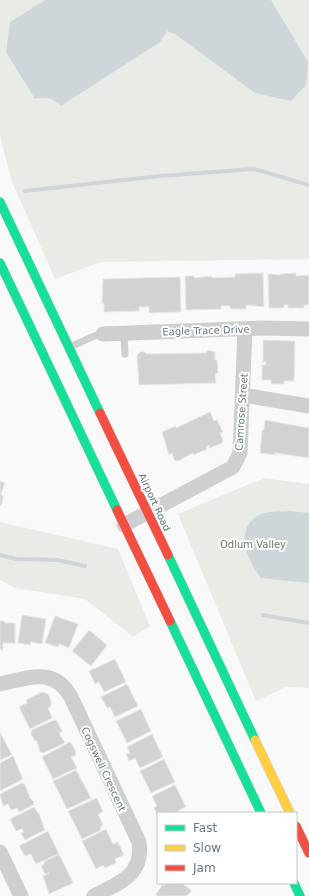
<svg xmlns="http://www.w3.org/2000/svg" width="309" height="896" viewBox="0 0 309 896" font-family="'DejaVu Sans',sans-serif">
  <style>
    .green { fill: #e8ebe6 }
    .water { fill: #ced6d9 }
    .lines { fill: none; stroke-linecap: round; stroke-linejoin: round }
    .stream { stroke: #ced6d9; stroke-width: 4 }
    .building { fill: #d0d2d3; stroke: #e8e8e8 }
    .fast-casing { stroke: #d5d6d7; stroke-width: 10 }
    .slow-casing { stroke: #d5d6d7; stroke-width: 10 }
    .jam-casing { stroke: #d5d6d7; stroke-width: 10 }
    .lane { stroke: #cecfd0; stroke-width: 7 }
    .street { stroke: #cecfd0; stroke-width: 15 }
    .fast { stroke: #16e098; stroke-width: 9 }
    .slow { stroke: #ffcf43; stroke-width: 9 }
    .jam { stroke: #f24e42; stroke-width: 9 }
    .labels { text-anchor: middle; stroke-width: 4; stroke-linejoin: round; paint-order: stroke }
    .street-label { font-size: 10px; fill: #657683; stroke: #fff }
    .park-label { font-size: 10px; fill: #687a64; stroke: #fff }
  </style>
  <rect width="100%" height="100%" fill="#f9f9f9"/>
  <!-- green -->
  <path class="green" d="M0,0H309V259L101,262L55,279L12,182L0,136Z
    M264,478L309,484V688L286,687L256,701L178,514Z
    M0,522L118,549L150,626L133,637L85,599L15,588L0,580Z"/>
  <!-- water -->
  <path class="water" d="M45,0H271L308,62L306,85L291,101L255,93L175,34L167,31L160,42L61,106C52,98 47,96 35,99L6,52L10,22Z
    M290,511L309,513V583L261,578C247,561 233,526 261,514C269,511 281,512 290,511Z"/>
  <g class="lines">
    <!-- stream -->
    <path class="stream" d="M25,191L160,176L254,169L309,185
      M0,555L16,559L57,560L85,566
      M263,615L309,623"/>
  </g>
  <!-- building -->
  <path class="building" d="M263,273L264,307L246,305V309H230V306H221V309L186,310L185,276H194V278L212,276V278L235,277V274Z
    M296,273V276L309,275V305H304V308H288V305H284V308H269L268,274L280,275V274Z
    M180,277L181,312L149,313V307H139V311L104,312V303L102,304L103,279Z
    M263,340L295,341L294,381H284V384H271V380H262V365H266V362H263Z
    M208,350L215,352V360H217L218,373L215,374L216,383L139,385L137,355L140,352H144L147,354L206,353Z
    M210,412L214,421L217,420L223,432L220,433L223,440L222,443L210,448L209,445L206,447L207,449L193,455V453L178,461L174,460L172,453L169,455L162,432L176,426V428Z
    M265,420L309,428V458L275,453V455L260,453L262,430H264Z
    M0,481L5,483L1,494L3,496L2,504L0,506Z
    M22,615L46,619L42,644L31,642L30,645L18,643Z
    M55,616L78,624L69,648L59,644L58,647L45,643Z
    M0,621H4L5,623H15V643H3V650L0,649Z
    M89,630L107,645L91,666L72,651Z
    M115,659L126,682L104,692L99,682L95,684L89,671Z
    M127,684L138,706L115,717L110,707L107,708L101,697Z
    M42,692L48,694L51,701V706L48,708L52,718L30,729L19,707L27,703L26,700Z
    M141,709L151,731L127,743L116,721Z
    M54,720L57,721L62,731L59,733L65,743L43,753L40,752L37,741H35L31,734L32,730Z
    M0,732L12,755L0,760Z
    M152,734L163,757L140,768L135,758L129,761L126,754L130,753L127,747Z
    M70,742L75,750L76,755L71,757L77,768L53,779L42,757Z
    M13,756L23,779L0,791V763Z
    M164,759L175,782L151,793L140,771Z
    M76,770L91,798L67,809L53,781Z
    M22,783L25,784L30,798L34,802L33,805L19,812L17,808L11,810L8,804L3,806L0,794Z
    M175,785L186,807L174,813H158V817L154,808L157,806L152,796Z
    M97,798L103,812L98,814L103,825L100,827L101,830L82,839L68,811Z
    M34,807L39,814L45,830L25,840L21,833L24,832L22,829L16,831L10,819Z
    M106,829L113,844L118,842L124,855L115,859L116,863L105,868L103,865L96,869L82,841Z
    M48,831L59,854L36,864L31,854L25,856L19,846Z
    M59,854L73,883L49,894L43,876L49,873L45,874L41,866L44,864V862Z
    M166,883H181L190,889L191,892L186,896H157L156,894L163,884L164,886Z"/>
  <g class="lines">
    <defs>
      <path id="fast" d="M0,202L100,413
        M0,263L117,510
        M168,555L255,740
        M170,621L261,813
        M294,883L300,896"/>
      <path id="slow" d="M255,740L290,813"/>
      <path id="jam" d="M100,413L168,555
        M117,510L170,621
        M296,826L309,853"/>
    </defs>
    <!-- fast casing -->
    <use href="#fast" class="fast-casing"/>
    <!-- slow casing -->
    <use href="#slow" class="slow-casing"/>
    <!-- jam casing -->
    <use href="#jam" class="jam-casing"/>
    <!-- lane -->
    <path class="lane" d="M124,333L125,354
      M70,347L94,336L103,334"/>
    <!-- street -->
    <path class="street" d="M103,334L262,328L309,329
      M243,395L309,406
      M124,525L233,467L240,453L245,329
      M0,684C28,678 54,666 71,697L139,842C144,876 118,883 94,896
      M0,852L21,896"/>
    <!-- fast -->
    <use href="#fast" class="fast"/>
    <!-- slow -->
    <use href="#slow" class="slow"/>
    <!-- jam -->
    <use href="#jam" class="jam"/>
  </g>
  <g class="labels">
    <!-- street labels -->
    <g class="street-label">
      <text transform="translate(206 330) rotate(-2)" y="4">Eagle Trace Drive</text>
      <text transform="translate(241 412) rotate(-86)" y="4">Camrose Street</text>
      <text transform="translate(155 502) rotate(65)" y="4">Airport Road</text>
      <text transform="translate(104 769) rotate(65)" y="4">Cogswell Crescent</text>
    </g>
    <!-- park labels -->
    <g class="park-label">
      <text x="253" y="548">Odlum Valley</text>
    </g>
  </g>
  <!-- legend -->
  <rect x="157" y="812" width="140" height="72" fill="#ffffff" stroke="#c1c8cd"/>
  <rect x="165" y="825" width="20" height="6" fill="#16e098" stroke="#c1c8cd"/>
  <text x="193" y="832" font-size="12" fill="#657683">Fast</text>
  <rect x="165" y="845" width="20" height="6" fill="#ffcf43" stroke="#c1c8cd"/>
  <text x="193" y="852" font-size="12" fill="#657683">Slow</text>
  <rect x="165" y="865" width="20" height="6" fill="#f24e42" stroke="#c1c8cd"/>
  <text x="193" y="872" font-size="12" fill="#657683">Jam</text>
</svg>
